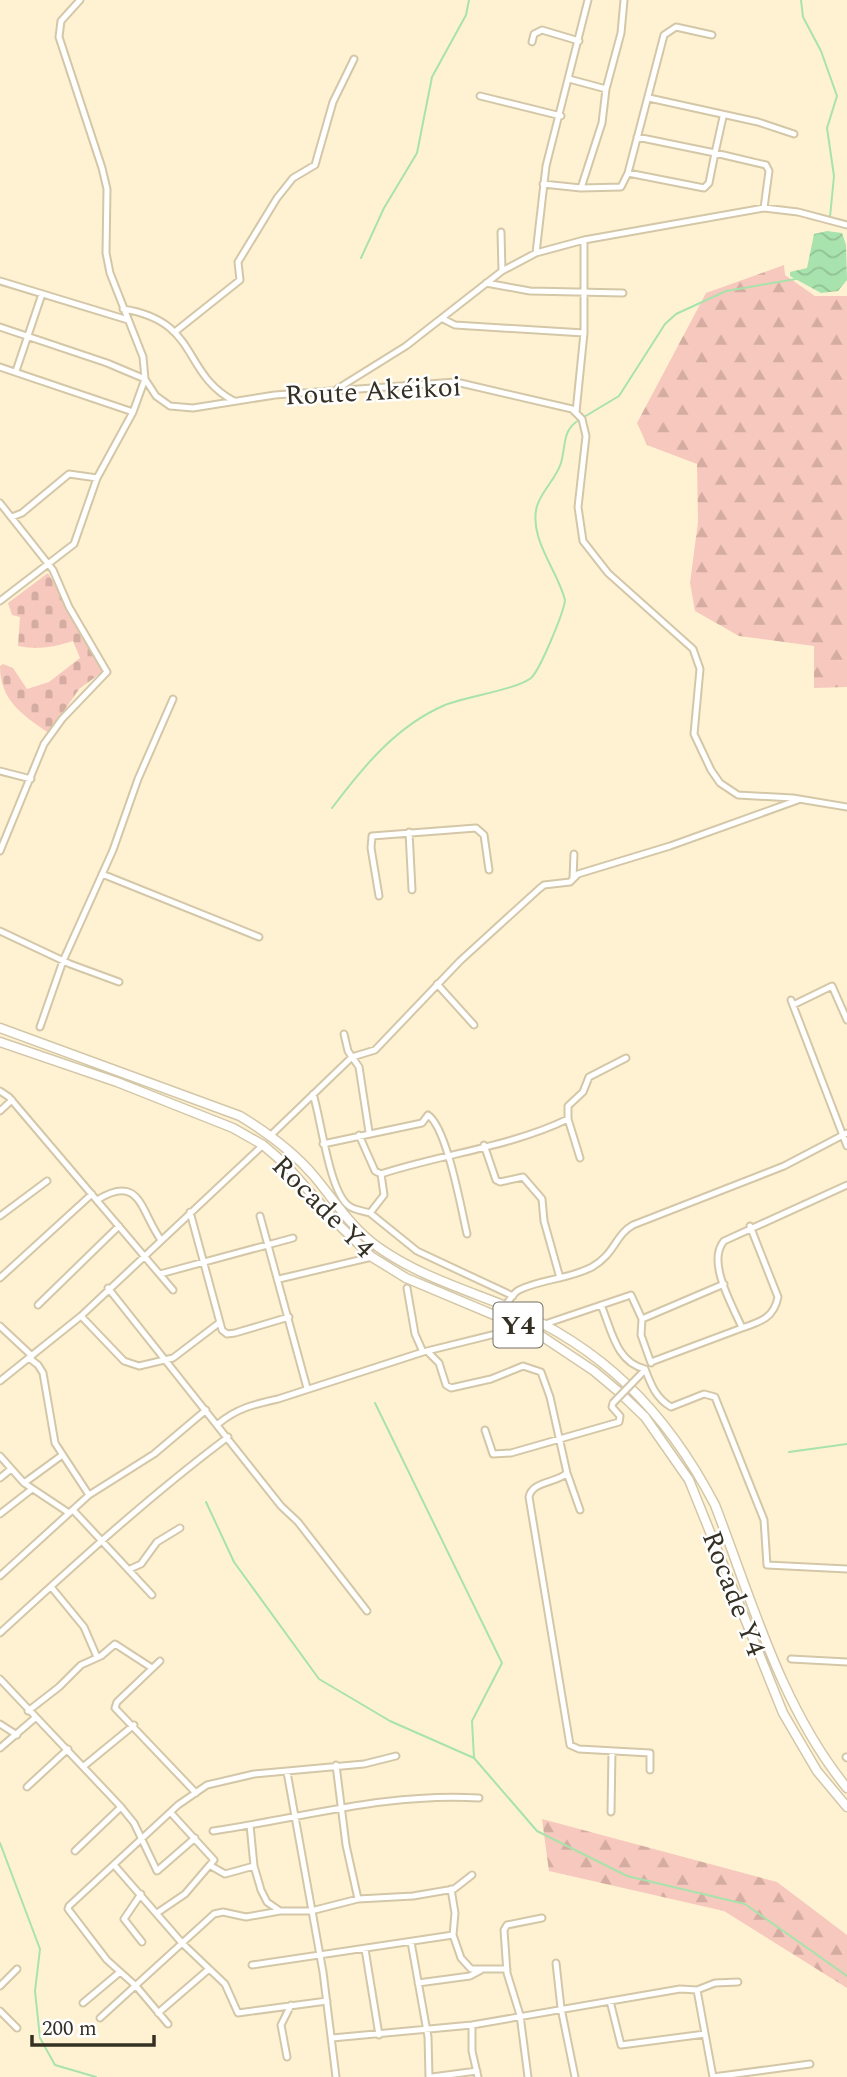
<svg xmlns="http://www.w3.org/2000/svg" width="847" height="2077" viewBox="0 0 847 2077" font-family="Spectral,serif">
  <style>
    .forest { fill: url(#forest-firs) }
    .cemetery { fill: url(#cemetery-stones) }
    .water { fill: url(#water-waves) }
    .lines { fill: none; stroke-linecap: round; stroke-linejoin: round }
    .stream { stroke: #a8e2ad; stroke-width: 2 }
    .minor-casing { stroke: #d3c7a7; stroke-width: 9 }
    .highway-casing { stroke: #d3c7a7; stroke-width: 11 }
    .minor { stroke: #fff; stroke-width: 5 }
    .highway { stroke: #fff; stroke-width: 8 }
    .minor-bridge-casing { stroke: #d3c7a7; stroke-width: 9; stroke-linecap: butt }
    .minor-bridge { stroke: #fff; stroke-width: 5 }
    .labels { text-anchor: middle; stroke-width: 5; stroke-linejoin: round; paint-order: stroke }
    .shield { fill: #fff; stroke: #726e66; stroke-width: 2 }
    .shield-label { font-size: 26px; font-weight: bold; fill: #353024 }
    .street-label { font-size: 28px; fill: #353024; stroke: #fff }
  </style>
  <defs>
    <pattern id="forest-firs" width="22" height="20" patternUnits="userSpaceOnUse" patternTransform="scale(1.75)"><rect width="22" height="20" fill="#f7c8bd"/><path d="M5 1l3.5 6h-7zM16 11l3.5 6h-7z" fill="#d4aca2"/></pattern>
    <pattern id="cemetery-stones" width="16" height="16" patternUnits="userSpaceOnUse" patternTransform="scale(1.75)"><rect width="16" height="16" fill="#f7c8bd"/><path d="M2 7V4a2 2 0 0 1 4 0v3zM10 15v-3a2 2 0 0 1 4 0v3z" fill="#d4aca2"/></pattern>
    <pattern id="water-waves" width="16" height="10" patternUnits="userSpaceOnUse" patternTransform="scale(1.75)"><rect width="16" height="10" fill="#a8e2ad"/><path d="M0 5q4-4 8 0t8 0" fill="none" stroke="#91c295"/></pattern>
  </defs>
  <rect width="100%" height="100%" fill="#fff2d2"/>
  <!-- forest -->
  <path class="forest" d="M784,265L785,275L815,296H847V687L814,688V646L739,636L695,611L690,583L698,522L697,464L647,445L637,423L706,293Z
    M542,1819L777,1882L847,1935V1988L724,1911L549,1871Z"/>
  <!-- cemetery -->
  <path class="cemetery" d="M48,573L105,670L79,689L49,733C22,715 0,700 0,666L3,664L13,668L27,689L49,682L80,658L73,641C54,647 39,650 18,646L20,617L12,615L8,603Z"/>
  <!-- water -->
  <path class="water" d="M827,231L842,233L846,245L847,280L838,291L821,293L790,276V272L807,268L814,234Z"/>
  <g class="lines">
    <!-- stream -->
    <path class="stream" d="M801,0L803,17L821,51L837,96L827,128L834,176L830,217
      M361,258L384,208L417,153L432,77L466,15L469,0
      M584,417L619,396L665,324L676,314L726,291L796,279
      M332,808C363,767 396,726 445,705C465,697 518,689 531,678C540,670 564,612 565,600C558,571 528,538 537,506C542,490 556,479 561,463C566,446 562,430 579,420
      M375,1403L502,1663L472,1721L474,1758
      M789,1452L847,1444
      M206,1502L234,1562L319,1679L390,1721L474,1758L537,1831L627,1876L745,1904L847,1976
      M0,1843L40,1949L35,1991L40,2038L55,2065L96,2077"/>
    <defs>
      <path id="minor" d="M80,0L61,21L59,37L102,168L107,189L106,253L110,273L143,357L145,379L156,396L170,406L193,408L275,395L456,382L572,409L582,419L586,436L578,507L583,541L608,573L693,649L700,669L694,734L711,770L720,783L738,795L793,798L847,807
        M532,42L534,34L542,30L579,41
        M569,79L606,89
        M480,96L561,116
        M649,98L758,122L794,134
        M637,137L715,153L723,117
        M628,173L704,188L709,183L715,153L766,165L769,171L764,208
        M543,184L581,188L621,187L628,173L664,35L676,27L712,35
        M581,188L602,123L606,89L621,33L624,0
        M501,232L502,271
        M536,253L546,166L588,0
        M0,281L128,320
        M486,283L530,291L623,293
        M123,309C200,321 181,373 234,401
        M443,319L455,325L584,333
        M0,327L107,363L145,379
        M176,331L240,280L238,262L277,198L293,178L315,165L333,102L354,59
        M0,367L133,412L145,379
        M16,371L42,294
        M337,389L406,346L502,271L536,253L584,240L764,208L798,212L847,225
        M576,412L584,333V240
        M0,503L53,570L69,607L107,672L62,719L44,744L0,851
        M12,517L22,513L69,474L97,478
        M0,601L74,544L97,478L133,412
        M0,771L31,779
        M409,832L412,890
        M102,874L259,937
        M573,878L574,854
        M379,896L371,848L372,836L476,828L484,835L489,870
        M0,931L70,964L119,982
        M437,984L474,1025
        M791,1000L847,1146
        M793,1005L832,986L847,1020
        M40,1027L63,961L113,850L138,779L173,699
        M344,1034L348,1051L359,1067L369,1132
        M0,1091L9,1097L173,1290
        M313,1094C321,1118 329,1192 349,1206C354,1210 364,1211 370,1213
        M0,1111L12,1100
        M271,1135L352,1057L375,1050L460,961L539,889L544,885L570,882L578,874L670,846L798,800
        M359,1135L375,1171L381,1174L384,1195L370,1213L417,1251L513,1296
        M323,1144L422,1123L428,1115C447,1128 461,1208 467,1234
        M484,1145L496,1180L500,1182L523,1177L542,1199L544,1221L560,1278
        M580,1158L568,1119V1106L583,1092L589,1077L626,1058
        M381,1174C442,1154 510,1147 568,1119
        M97,1200C141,1173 140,1211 161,1240
        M190,1212L222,1330L227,1334L235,1333L289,1317
        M0,1216L47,1181
        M260,1216L307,1388
        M160,1274L293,1238
        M0,1278L92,1194
        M279,1279L372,1257
        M108,1288L281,1506L298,1522L367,1611
        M407,1288L415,1334L423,1352
        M38,1305L119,1226
        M601,1305C612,1331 616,1362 645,1369C651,1385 656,1398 671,1407L704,1394L715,1397L764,1520L767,1565L847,1569
        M505,1306C509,1301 513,1293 519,1290C541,1279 570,1279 592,1267C615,1254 615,1235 633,1225L784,1166L847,1133
        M81,1316L124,1361L139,1366L173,1358L219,1323
        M642,1319L724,1284
        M545,1324L631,1295L642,1319L641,1335L651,1363
        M0,1326L32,1356
        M742,1328C760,1322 774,1318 778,1297L750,1226
        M427,1351L439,1363L446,1385L451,1388L491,1379L523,1366L541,1372L550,1397L567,1473C557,1483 532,1481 529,1497L570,1745L579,1749L650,1753V1770
        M29,1358L38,1365L43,1373L55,1443L89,1495
        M651,1362L742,1328C733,1306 706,1262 724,1241L847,1185
        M0,1381L81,1316L263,1145
        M218,1424C237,1408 255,1404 278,1399L423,1352L520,1328
        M485,1430L493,1454L511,1453L619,1422L620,1416L612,1407L613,1403
        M0,1456L24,1483L69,1513
        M567,1473L580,1510
        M0,1478L11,1469
        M24,1483L61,1456
        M73,1510L152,1595
        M0,1514L32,1489
        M130,1569L141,1564L157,1542L180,1528
        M0,1576L89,1495L154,1454L206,1410
        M52,1588L84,1627L97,1657
        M0,1633C74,1565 147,1498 228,1437
        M791,1659L847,1662
        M160,1661L117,1702L115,1708L196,1793
        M0,1679L121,1807L134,1823L157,1871L195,1838
        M28,1711L59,1687L81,1665L101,1656L115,1644L152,1668
        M0,1724L17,1735
        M0,1748L35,1718
        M846,1757L847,1758
        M336,1765L346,1845L358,1899
        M84,1766L134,1725
        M287,1772L323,1972L336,2077
        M27,1787L68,1749
        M611,1812L612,1751
        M250,1825L254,1866L261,1890L267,1902L280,1911H311L358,1899L413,1896L454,1889L472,1875
        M213,1831C301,1818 390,1792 479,1798
        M75,1851L121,1807
        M115,1866L182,1943L225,1984L238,2013L327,2001
        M211,1866L225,1874L254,1866
        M141,1894L124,1919L142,1942
        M157,1913L185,1894L214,1860L171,1813
        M453,1935L461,1958L471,1969H507
        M411,1942L428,2037L429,2077
        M365,1949L379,2035
        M556,1963L561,2008L575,2077
        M252,1965L453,1935L455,1913L451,1889
        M418,1983L470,1976L481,1970
        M0,1986L17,1969
        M610,2001L621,2045L705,2034
        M83,2003L120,1972
        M0,2011L17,2028
        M158,2013L209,1969
        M100,2018L214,1914L223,1912L246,1917L280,1911
        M168,2024L136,1986L107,1960L68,1909L69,1906L178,1805L207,1785L254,1774L364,1764L396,1756
        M472,2025V2051L478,2077
        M332,2038L472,2025L680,1989L697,1990
        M287,2057L281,2025L291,2005
        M432,2077L477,2071
        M528,2077L520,2015L507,1973L504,1930L507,1925L542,1918
        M713,2077L697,1990L715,1983L738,1982
        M713,2077L810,2064"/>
      <path id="highway" d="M0,1028L240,1116C268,1133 293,1151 314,1176C335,1201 351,1228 378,1247C416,1274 460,1288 503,1305C602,1346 666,1411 715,1505C752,1601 781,1707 847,1788
        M0,1042L117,1082L233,1128L263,1145L285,1164L339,1225L372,1257L406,1278L537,1333L594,1371L619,1392L645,1417L689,1480L783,1713L817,1771L847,1807"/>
    </defs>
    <!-- minor casing -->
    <use href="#minor" class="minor-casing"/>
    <!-- highway casing -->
    <use href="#highway" class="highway-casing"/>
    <!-- minor -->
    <use href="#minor" class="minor"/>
    <!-- highway -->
    <use href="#highway" class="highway"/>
    <defs>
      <path id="minor-bridge" d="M613,1403L642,1373"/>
    </defs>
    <!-- minor-bridge casing -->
    <use href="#minor-bridge" class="minor-bridge-casing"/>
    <!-- minor-bridge -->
    <use href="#minor-bridge" class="minor-bridge"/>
  </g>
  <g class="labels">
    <!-- shield labels -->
    <rect class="shield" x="493.5" y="1302.5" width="49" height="45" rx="5"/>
    <g class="shield-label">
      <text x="518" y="1334">Y4</text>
    </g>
    <!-- street labels -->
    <g class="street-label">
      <text transform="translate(373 390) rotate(-3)" y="10">Route Akéikoi</text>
      <text transform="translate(324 1206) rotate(45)" y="10">Rocade Y4</text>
      <text transform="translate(735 1593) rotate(69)" y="10">Rocade Y4</text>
    </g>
  </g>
  <!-- scale -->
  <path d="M32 2035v10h122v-10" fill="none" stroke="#353024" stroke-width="3.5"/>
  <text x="42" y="2035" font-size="21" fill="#353024" stroke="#ffffff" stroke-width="5" paint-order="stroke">200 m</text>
</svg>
